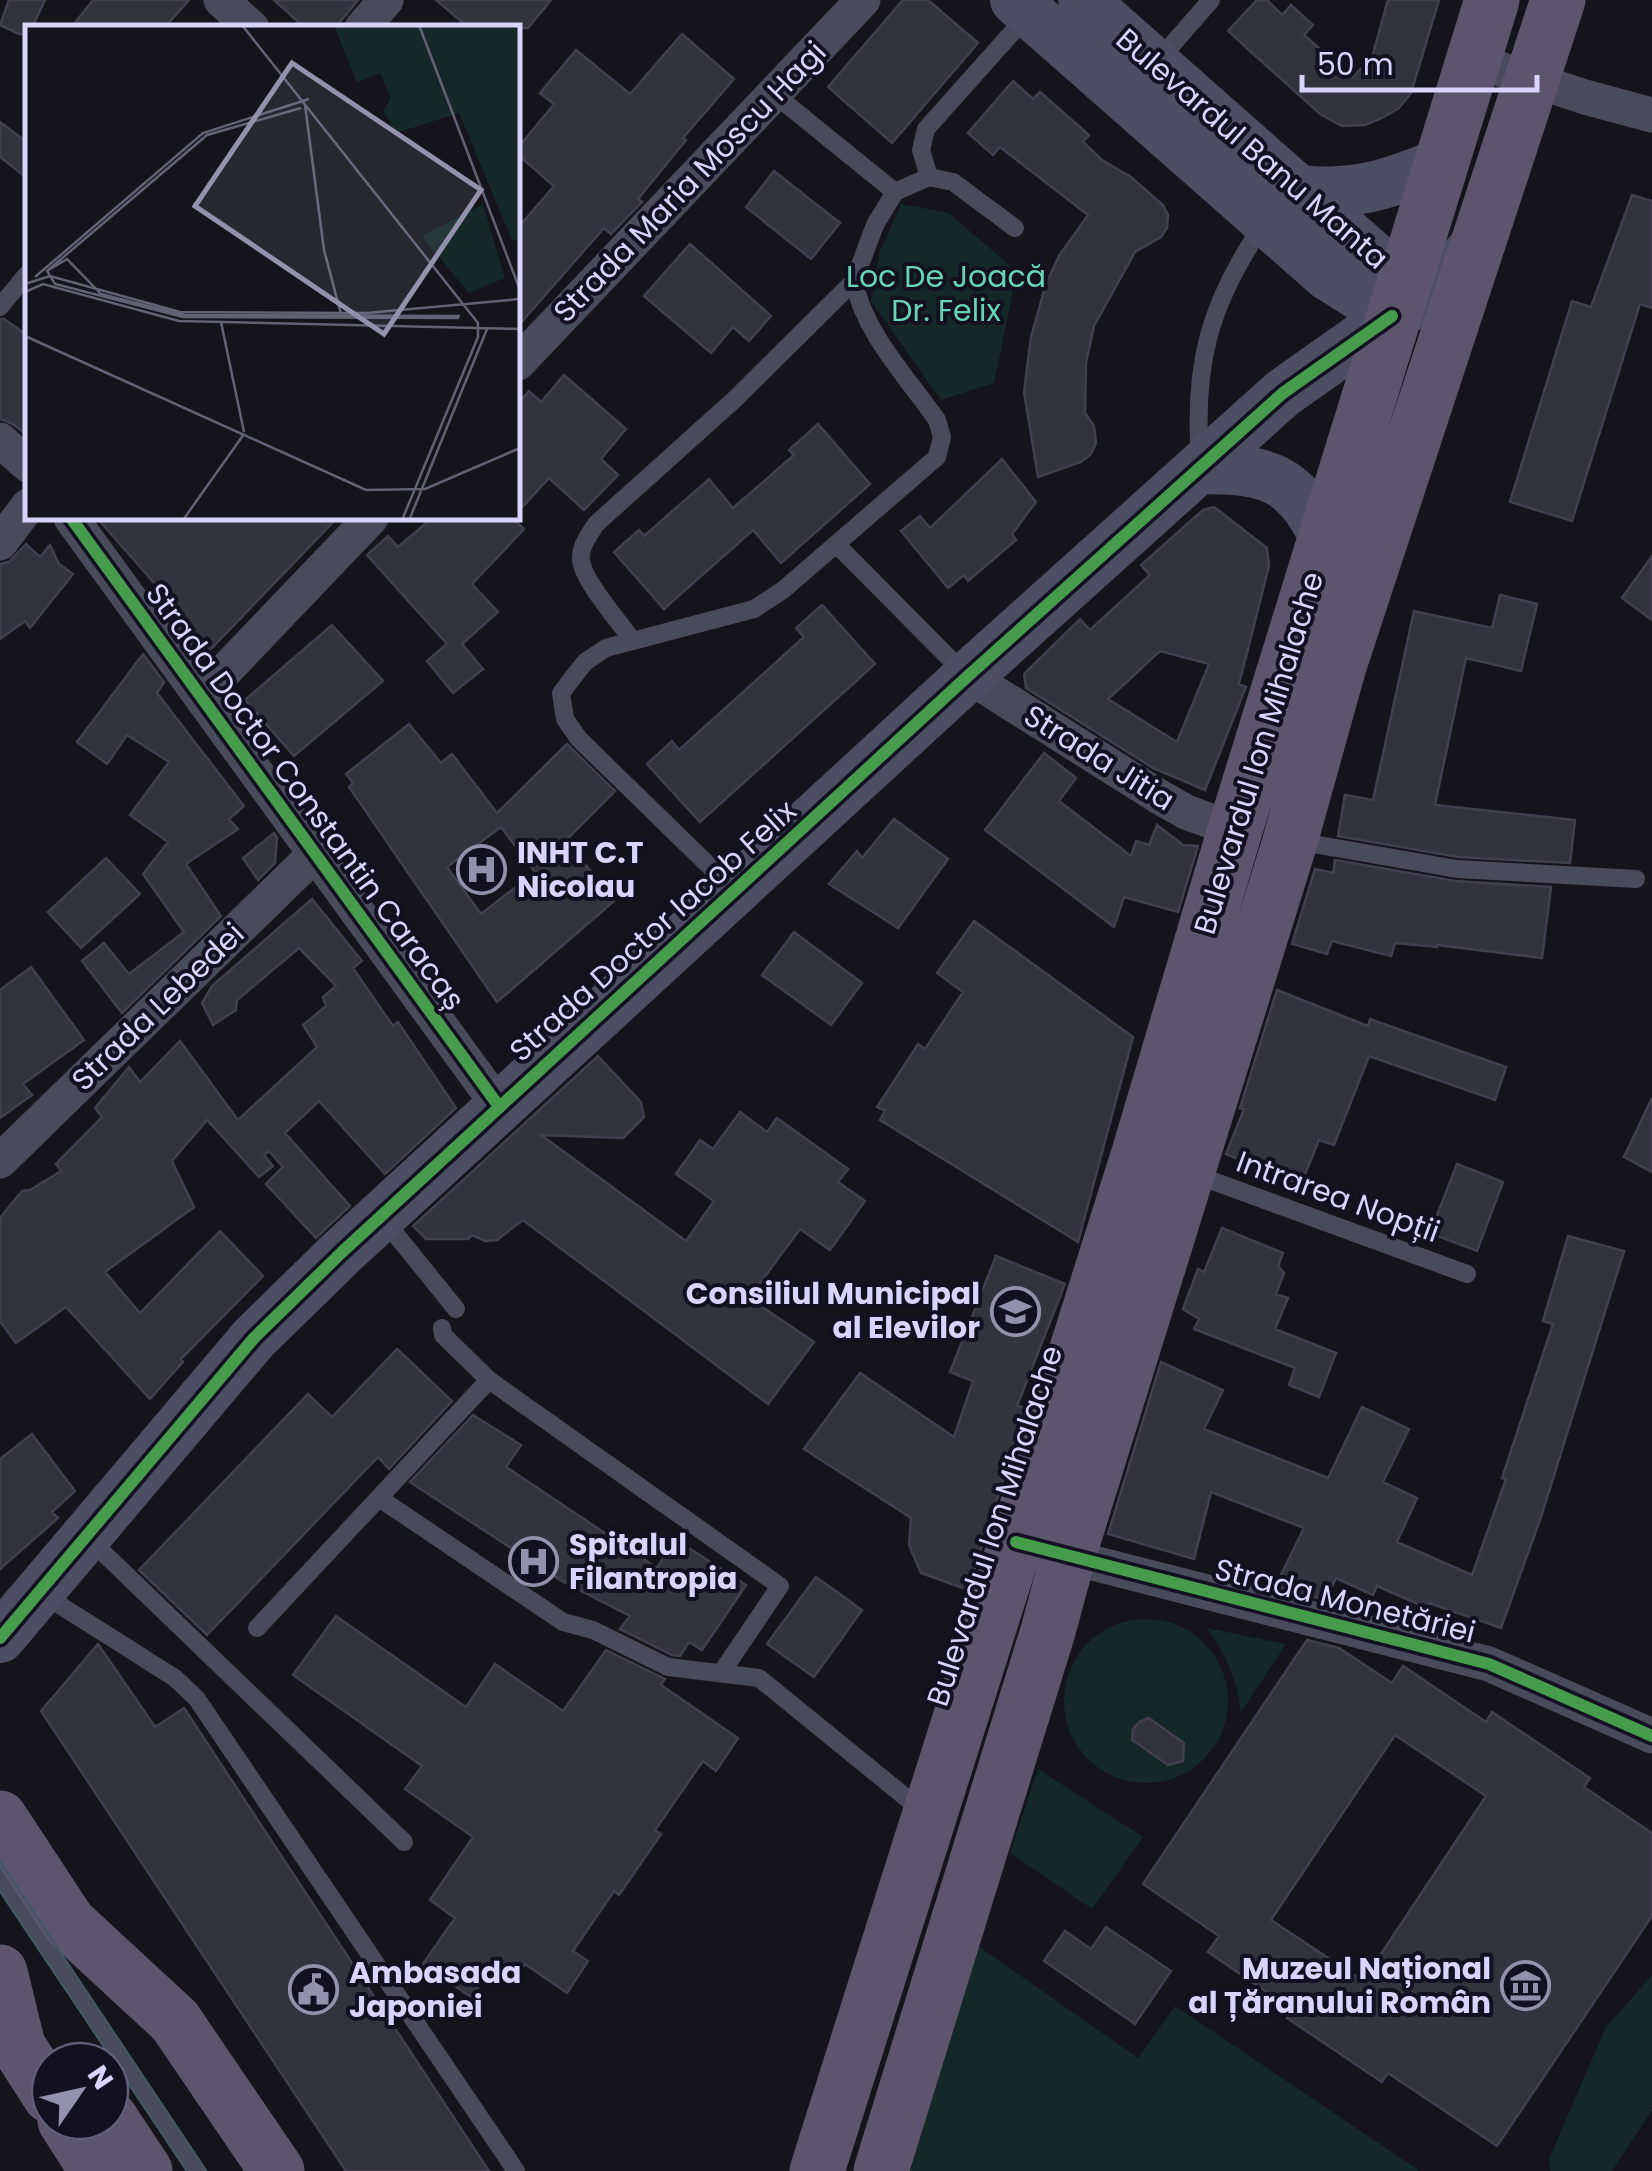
<svg xmlns="http://www.w3.org/2000/svg" width="1652" height="2171" viewBox="0 0 1652 2171" font-family="Poppins,sans-serif">
  <style>
    .green { fill: #132827 }
    .building { fill: #33323f; stroke: #423f50; stroke-width: 2.5; fill-rule: evenodd }
    .lines { fill: none; stroke-linecap: round; stroke-linejoin: round }
    .lane { stroke: #4a4a5d; stroke-width: 18 }
    .street { stroke: #4a4a5d; stroke-width: 35 }
    .secondary { stroke: #4d4d63; stroke-width: 50 }
    .primary { stroke: #5c556d; stroke-width: 55 }
    .tram { stroke: #445664; stroke-width: 2.5 }
    .cycleway-casing { stroke: #121021; stroke-width: 19 }
    .cycleway { stroke: #469c4c; stroke-width: 12 }
    .labels { text-anchor: middle; stroke-width: 8; stroke-linejoin: round; paint-order: stroke }
    .street-label { font-size: 30px; fill: #d8d4fb; stroke: #121021 }
    .park-label { font-size: 30px; fill: #67d4b6; stroke: #121021 }
    .poi-label { font-size: 30px; font-weight: bold; fill: #d8d4fb; stroke: #121021; text-anchor: start }
    .inset-road { fill: none; stroke: #636176; stroke-width: 2.5 }
    .view { fill: #9491ad; fill-opacity: 0.15; stroke: #9491ad; stroke-width: 5 }
    .inset-edge { fill: none; stroke: #d8d4fb; stroke-width: 5 }
  </style>
  <rect width="100%" height="100%" fill="#15141d"/>
  <!-- green -->
  <path class="green" d="M901,204L949,213L1017,272L994,383L941,400L871,301L880,251Z
    M1064 1701a82 82 0 1 1 164 0a82 82 0 1 1-164 0Z
    M1207,1628L1286,1644L1241,1712C1237,1678 1226,1656 1207,1628Z
    M1038,1769L1143,1837L1092,1909L1010,1853Z
    M978,1946L1138,2058L1175,2006L1420,2171H910Z
    M1652,1975V2110L1612,2171H1551L1549,2159L1606,2027Z"/>
  <!-- building -->
  <path class="building" d="M9,0H45L32,28H28V34H19L0,25Z
    M93,0H189L164,28H71Z
    M274,0H358L335,28H305Z
    M436,0H551L528,28H469Z
    M903,0H928L978,43L892,143L828,87Z
    M1257,0H1267L1282,15L1291,5L1313,25L1304,35L1352,78L1372,57L1388,0H1439L1411,93L1399,108L1382,118L1365,125L1342,126L1320,114L1228,31Z
    M682,34L734,79L683,138L686,140L638,199L642,202L611,234L604,228L518,326V228L554,186L518,155V148L554,104L540,93L576,50L630,94Z
    M1013,81L1033,99L1040,92L1089,135L1083,142L1102,160L1131,177L1163,205L1168,215L1167,228L1161,237L1135,252L1094,326L1086,363L1085,413L1094,426L1096,443L1091,454L1081,462L1038,477L1024,392L1031,337L1046,284L1059,256L1088,215L1000,147L993,155L968,133Z
    M0,122L28,143V179L0,157Z
    M774,171L840,223L811,259L746,207Z
    M1632,195L1652,201V308L1640,304L1572,521L1510,502L1572,301L1591,307Z
    M690,244L771,316L749,341L733,327L711,353L644,296Z
    M0,319H4L28,336V436L13,424L0,419Z
    M564,375L626,429L601,459L618,475L584,510L549,478L518,512V404L529,391L541,402Z
    M818,424L870,484L781,563L753,530L664,609L614,552L639,530L644,536L709,479L733,508L794,455L789,450Z
    M1002,459L1036,502L1012,534L1016,540L968,581L964,575L948,588L901,531L920,516L930,528Z
    M1214,507L1267,548L1269,566L1239,684L1246,687L1205,790L1153,768L1026,688L1024,674L1080,619L1090,630L1150,575L1141,565L1203,510ZM1160,651L1209,664L1177,742L1108,699Z
    M97,518H337L206,654L195,638L190,645L155,598L163,593Z
    M432,518H512L524,529L472,584L498,612L462,644L483,669L453,693L427,661L447,644L367,555L388,536L398,547Z
    M26,544L40,557L50,545L59,564L73,574L30,628L25,621L0,639V564L9,562Z
    M1652,556V620L1622,598Z
    M1500,595L1537,604L1521,671L1466,658L1435,805L1575,820L1570,863L1458,857L1338,836L1345,795L1373,800L1414,611L1492,628Z
    M822,605L875,664L700,822L647,764L672,741L679,750L804,637L796,628Z
    M332,625L383,681L294,756L245,700Z
    M143,654L164,682L157,693L244,806L229,819L238,829L186,864L221,916L122,1013L82,961L104,943L129,974L184,932L143,874L168,842L130,815L169,762L127,735L107,764L77,742Z
    M409,724L441,763L452,754L497,813L567,744L615,791L566,840L614,901L497,1002L349,787L353,783L346,774ZM501,827L535,872L481,914L447,867Z
    M1044,753L1076,778L1059,801L1131,856L1136,841L1149,845L1157,825L1183,845L1198,846L1178,912L1124,897L1114,927L985,830Z
    M894,819L948,859L898,928L829,884L857,851L862,858Z
    M274,833L277,838L275,863L258,880L243,858Z
    M106,858L140,894L81,948L48,912Z
    M1335,860L1455,881L1551,887L1542,958L1437,945V947L1395,943L1391,956L1332,941L1327,954L1292,944L1315,869L1333,873Z
    M312,899L362,961L353,968L393,1026L398,1022L456,1108L385,1174L319,1101L285,1133L350,1206L316,1238L266,1184L283,1167L269,1151L264,1155L273,1166L259,1177L207,1120L172,1161L194,1207L105,1272L140,1313L220,1231L263,1276L181,1359L183,1362L150,1399L66,1307L16,1343L0,1321V1218L22,1191L30,1190L61,1171L56,1164L102,1117L95,1108L129,1067L140,1082L180,1041L238,1120L317,1047L303,1025L326,1006L323,997L336,986L299,948L237,1000L236,1010L213,1025L202,1003L212,986Z
    M974,921L1133,1037L1078,1242L880,1120L885,1111L877,1107L918,1044L925,1049L963,992L937,973Z
    M794,932L862,983L831,1025L762,975Z
    M31,967L84,1040L23,1084L32,1095L0,1118V990Z
    M1277,990L1368,1026L1370,1019L1506,1067L1495,1100L1369,1056L1334,1145L1319,1140L1301,1184L1226,1154L1244,1109L1240,1108Z
    M598,1056L641,1102L644,1117L623,1138L541,1135L686,1241L714,1201L676,1174L700,1140L713,1149L740,1112L767,1132L777,1118L848,1169L838,1182L865,1201L830,1250L800,1229L749,1298L814,1342L768,1404L523,1220L497,1240L485,1241L472,1235L468,1239H426L413,1226Z
    M1652,1098V1172L1624,1157Z
    M1457,1164L1503,1182L1477,1251L1430,1233Z
    M1222,1228L1283,1253L1278,1266L1284,1273L1276,1294L1288,1298L1275,1329L1336,1353L1319,1397L1289,1385L1295,1368L1194,1329L1199,1319L1183,1309L1198,1269L1204,1272Z
    M1568,1236L1624,1251L1541,1517L1501,1628L1429,1603L1427,1608L1377,1586L1373,1595L1336,1578L1326,1600L1275,1587L1304,1528L1211,1492L1194,1559L1108,1534L1161,1362L1223,1390L1204,1429L1328,1478L1362,1407L1409,1429L1383,1482L1417,1498L1397,1542L1472,1575L1506,1479L1502,1478L1553,1324L1543,1321Z
    M996,1256L1065,1284L1017,1406L1026,1408L968,1590L921,1573L909,1545L911,1518L804,1449L860,1373L954,1437L973,1381L950,1372Z
    M397,1349L452,1401L389,1469L378,1457L207,1635L139,1570L308,1394L332,1417Z
    M473,1415L521,1445L506,1467L657,1568L675,1539L746,1585L702,1650L689,1642L680,1656L672,1655L620,1629L630,1616L560,1580L410,1482Z
    M32,1434L75,1491L52,1512L58,1518L0,1569V1459Z
    M816,1577L862,1610L814,1677L767,1644Z
    M336,1616L466,1707L495,1664L563,1711L606,1650L665,1679L661,1685L738,1738L716,1771L703,1761L655,1830L661,1834L619,1895L614,1891L573,1951L588,1961L567,1993L525,1964L512,1984L490,1970L471,1997L423,1964L455,1918L430,1900L473,1837L405,1789L422,1766L293,1675Z
    M1307,1640L1339,1648L1392,1683L1403,1666L1486,1722L1492,1712L1590,1778L1584,1787L1652,1833V1916L1497,2146L1388,2073L1382,2082L1287,2018L1293,2010L1208,1952L1219,1936L1143,1884ZM1395,1735L1486,1796L1363,1981L1271,1920Z
    M98,1644L155,1727L184,1708L489,2171H346L41,1711Z
    M1149,1718L1184,1743L1183,1761L1168,1765L1132,1740L1133,1729L1139,1722Z
    M1106,1927L1171,1971L1135,2024L1044,1961L1065,1931L1091,1949Z"/>
  <g class="lines">
    <!-- lane -->
    <path class="lane" d="M1156,63L1211,0
      M774,94L895,192
      M929,177L921,150L926,129L1026,17
      M0,307L28,273
      M1200,460C1193,365 1209,304 1263,225
      M836,544L966,675
      M632,640C619,621 583,581 581,560C580,546 589,535 596,524L735,399L854,281L875,225L895,192L929,177L953,182L1015,228
      M1296,841L1457,869L1636,879
      M734,890L579,739L565,719L561,693L585,662L606,648L754,609L783,590L937,457L942,437L937,420C907,377 864,333 854,281
      M1191,1173L1467,1274
      M384,1220L456,1309
      M442,1328L443,1335L489,1380L780,1586L721,1673
      M379,1498L563,1622L593,1630L668,1667L759,1678L925,1813
      M89,1539L404,1842
      M44,1595L175,1678L197,1699L516,2171
      M257,1628L489,1380
      M0,1877L197,2171"/>
    <!-- street -->
    <path class="street" d="M221,0L252,28
      M362,28L386,0
      M1473,60L1585,97L1652,115
      M518,363L863,0
      M0,440L28,465
      M71,518L498,1105
      M0,543L28,506
      M968,676L1158,796L1186,812L1235,830
      M201,696L371,518
      M0,1161L315,854
      M1050,1552L1489,1664L1652,1736"/>
    <!-- secondary -->
    <path class="secondary" d="M1015,0L1327,275L1392,316L1437,287L1479,242
      M1083,0L1432,308
      M1301,190C1356,196 1389,184 1439,164
      M1201,469C1266,469 1294,476 1324,537
      M0,1638L254,1338L341,1253L968,676L1283,393L1392,316"/>
    <!-- primary -->
    <path class="primary" d="M0,1818L69,1923L175,2021L277,2171
      M0,1972L18,2046L50,2096
      M110,2118L145,2171
      M65,2121L97,2171
      M817,2171L1139,1153L1235,830L1492,0
      M881,2171L1048,1631L1068,1557L1289,845L1339,666L1558,0"/>
    <!-- tram -->
    <path class="tram" d="M0,1862L206,2171
      M0,1891L187,2171"/>
    <defs>
      <path id="cycleway" d="M71,518L498,1105
        M1016,1542L1489,1664L1652,1736
        M0,1638L254,1338L341,1253L968,676L1283,393L1392,316"/>
    </defs>
    <!-- cycleway casing -->
    <use href="#cycleway" class="cycleway-casing"/>
    <!-- cycleway -->
    <use href="#cycleway" class="cycleway"/>
  </g>
  <!-- icons -->
  <defs>
    <symbol id="hospital-ring" viewBox="-11 -11 22 22"><circle r="9.5" fill="#121021" stroke="#9491ad" stroke-width="1.5"/><path d="M-5-5h3v3.5h4V-5h3V5h-3V1.5h-4V5h-3Z" fill="#9491ad"/></symbol>
    <symbol id="university-ring" viewBox="-11 -11 22 22"><circle r="9.5" fill="#121021" stroke="#9491ad" stroke-width="1.5"/><path d="M0-5L7-2L0 1L-7-2ZM-4 1L0 2.5L4 1V4Q0 6-4 4Z" fill="#9491ad"/></symbol>
    <symbol id="museum-ring" viewBox="-11 -11 22 22"><circle r="9.5" fill="#121021" stroke="#9491ad" stroke-width="1.5"/><path d="M0-6L6-3V-2H-6V-3ZM-5-1h2V3h-2ZM-1-1h2V3h-2ZM3-1h2V3H3ZM-6 4H6V6H-6Z" fill="#9491ad"/></symbol>
    <symbol id="civic-ring" viewBox="-11 -11 22 22"><circle r="9.5" fill="#121021" stroke="#9491ad" stroke-width="1.5"/><path d="M-.6-6.5H3V-4.5H.6V-3L4-1V1h2V6H-6V1h2V-1L-.6-3ZM-1.2 2.5V6h2.4V2.5Z" fill="#9491ad"/></symbol>
  </defs>
  <g fill-rule="evenodd">
    <use href="#hospital-ring" x="454" y="842" width="55" height="55"/>
    <use href="#university-ring" x="988" y="1284" width="55" height="55"/>
    <use href="#hospital-ring" x="506" y="1534" width="55" height="55"/>
    <use href="#museum-ring" x="1498" y="1958" width="55" height="55"/>
    <use href="#civic-ring" x="286" y="1962" width="55" height="55"/>
  </g>
  <g class="labels">
    <!-- street labels -->
    <g class="street-label">
      <text transform="translate(1252 149) rotate(41)" y="10">Bulevardul Banu Manta</text>
      <text transform="translate(690 182) rotate(-46)" y="10">Strada Maria Moscu Hagi</text>
      <text transform="translate(1259 753) rotate(-73)" y="10">Bulevardul Ion Mihalache</text>
      <text transform="translate(1099 758) rotate(32)" y="10">Strada Jitia</text>
      <text transform="translate(305 797) rotate(54)" y="10">Strada Doctor Constantin Caracaș</text>
      <text transform="translate(653 931) rotate(-42)" y="10">Strada Doctor Iacob Felix</text>
      <text transform="translate(158 1007) rotate(-44)" y="10">Strada Lebedei</text>
      <text transform="translate(1338 1197) rotate(20)" y="10">Intrarea Nopții</text>
      <text transform="translate(995 1526) rotate(-72)" y="10">Bulevardul Ion Mihalache</text>
      <text transform="translate(1345 1601) rotate(14)" y="10">Strada Monetăriei</text>
    </g>
    <!-- park labels -->
    <g class="park-label">
      <text x="946" y="287">Loc De Joacă<tspan x="946" dy="34">Dr. Felix</tspan></text>
    </g>
    <!-- poi labels -->
    <g class="poi-label">
      <text x="517" y="863">INHT C.T<tspan x="517" dy="34">Nicolau</tspan></text>
      <text x="980" y="1304" text-anchor="end">Consiliul Municipal<tspan x="980" dy="34">al Elevilor</tspan></text>
      <text x="569" y="1555">Spitalul<tspan x="569" dy="34">Filantropia</tspan></text>
      <text x="1491" y="1979" text-anchor="end">Muzeul Național<tspan x="1491" dy="34">al Țăranului Român</tspan></text>
      <text x="349" y="1983">Ambasada<tspan x="349" dy="34">Japoniei</tspan></text>
    </g>
  </g>
  <!-- overview -->
  <g transform="translate(25 25)">
    <rect width="495" height="495" fill="#15141d"/>
    <path d="M309,0H495V215H487L434,88L371,108L358,86L366,73L355,48L332,58ZM458,179L480,253L444,268L397,211Z" fill="#132827"/>
    <path class="inset-road" d="M217,0L453,298V312L377,495M394,0L495,265M280,80L299,225L316,289M22,246L182,110L276,83M10,252L178,108L284,74M0,259L25,251L155,287L342,288L495,274M0,267L18,259L154,296L495,304M434,293L158,292L30,259L22,246L42,234L76,269L158,290L435,291M196,297L219,407M0,311L341,465L400,464L495,423M385,493L462,304M158,495L219,409"/>
    <path class="view" d="M267,38L456,165L359,309L170,181Z"/>
    <rect width="495" height="495" class="inset-edge"/>
  </g>
  <!-- north arrow -->
  <g transform="translate(80 2091) rotate(56)"><circle r="48" fill="#121021" stroke="#615e78" stroke-width="2.5"/>
  <path d="M0-8L18 38L0 25L-18 38Z" fill="#9491ad"/>
  <text y="-15" font-size="28" font-weight="bold" text-anchor="middle" fill="#d8d4fb">N</text>
  </g>
  <!-- scale -->
  <path d="M1302 75v15h235v-15" fill="none" stroke="#d8d4fb" stroke-width="5"/>
  <text x="1317" y="75" font-size="30" fill="#d8d4fb" stroke="#121021" stroke-width="8" paint-order="stroke">50 m</text>
</svg>
